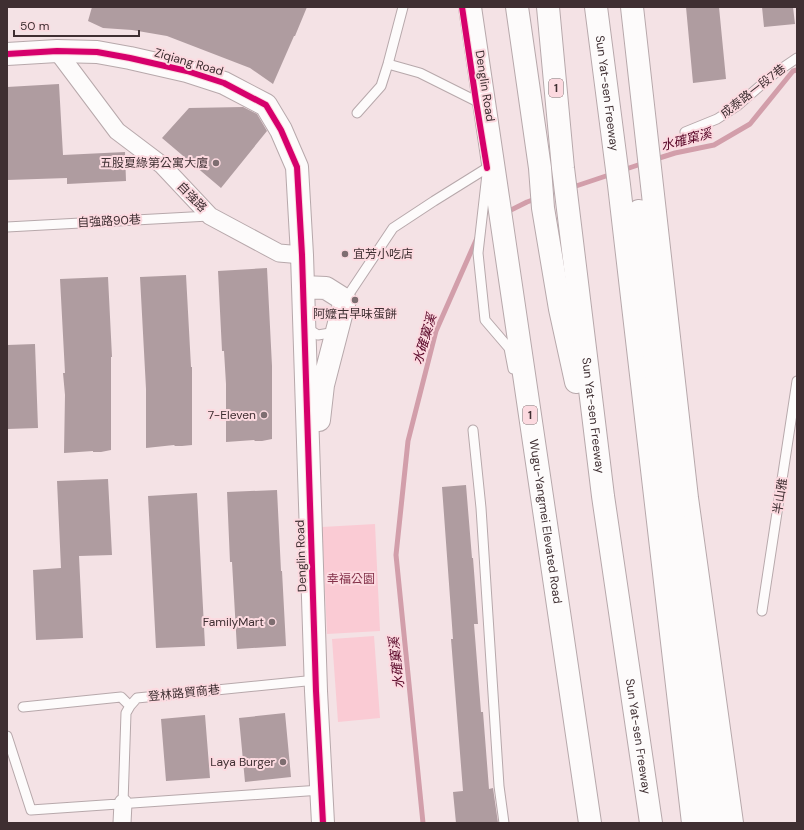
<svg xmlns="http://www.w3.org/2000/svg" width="804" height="830" viewBox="0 0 804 830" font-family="'DM Sans','Noto Sans TC',sans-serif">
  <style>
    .green { fill: #facbd4 }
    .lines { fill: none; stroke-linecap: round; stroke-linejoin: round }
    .stream { stroke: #d29eaa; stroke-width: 5 }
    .building { fill: #af9ca0 }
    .service-casing { stroke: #b7a8ab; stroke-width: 11 }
    .minor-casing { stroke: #b7a8ab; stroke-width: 19 }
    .tertiary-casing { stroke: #b7a8ab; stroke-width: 24 }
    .motorway-casing { stroke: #b7a8ab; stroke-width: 24 }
    .service { stroke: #fdfbfb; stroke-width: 9 }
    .minor { stroke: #fdfbfb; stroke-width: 17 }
    .tertiary { stroke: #fdfbfb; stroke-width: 22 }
    .motorway { stroke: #fdfbfb; stroke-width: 22 }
    .cycleway-casing { stroke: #fcdae0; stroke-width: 8 }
    .cycleway { stroke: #d6006c; stroke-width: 6 }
    .poi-dot { fill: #7e6e71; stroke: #fcdae0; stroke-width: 1.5 }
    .labels { text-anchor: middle; stroke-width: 4; stroke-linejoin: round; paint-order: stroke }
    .shield { fill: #fcdae0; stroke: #786266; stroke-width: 1 }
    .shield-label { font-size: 11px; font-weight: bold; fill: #3f2f32 }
    .street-label { font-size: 12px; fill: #3f2f32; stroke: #fcdae0 }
    .poi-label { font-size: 12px; fill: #3f2f32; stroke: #fcdae0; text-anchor: end }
    .park-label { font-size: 12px; fill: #833149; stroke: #fcdae0 }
    .water-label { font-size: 13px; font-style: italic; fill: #580526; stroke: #fcdae0 }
  </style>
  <rect width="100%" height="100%" fill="#f4e2e5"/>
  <!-- green -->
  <path class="green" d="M375,524L380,631L327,634L322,527Z
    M374,636L380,718L338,722L332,639Z"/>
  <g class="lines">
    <!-- stream -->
    <path class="stream" d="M653,160L675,153L714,145L750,124L793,71L797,70
      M623,170L644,163
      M570,188L612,174
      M505,213L527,202L538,198
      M423,823L396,555L408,441L436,331L477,238"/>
  </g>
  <!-- building -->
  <path class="building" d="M92,7H307L295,36H294L273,84L250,68L167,36L132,30L103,28L88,21Z
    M686,7H719L726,79L693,83Z
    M762,7H793L795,24L764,27Z
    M59,84L63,155L125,152L126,181L67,184V178L7,180V87Z
    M243,107L257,114L267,131L221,188L162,138L189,108Z
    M267,268L272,366V439L262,441H255L254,440L226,442V384L224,351H222L218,271Z
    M186,275L191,367H192V445L182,446H175L174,445L146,448V389L140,277Z
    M108,277L112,357H111V450L101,452H93V451L64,453L65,395L63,373H65L60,279Z
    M35,344L38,428L7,429V345Z
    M108,479L112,555L79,556L83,638L36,640L33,570L61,568L57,481Z
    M466,485L472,558H473L478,624H474L481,712H483L489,789L493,788L498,823H456L453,792L463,791L451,639H453L442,487Z
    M277,490L281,571H282L286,646L237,649L232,562H230L227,492Z
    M197,493L205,646L156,648L148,496Z
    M285,713L291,777L245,782L239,718Z
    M205,715L210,778L166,781L161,719Z"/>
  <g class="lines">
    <defs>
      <path id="service" d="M388,64L420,73L476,101
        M357,113L381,86L388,64L403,7
        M685,132L717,119L737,106L775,73L797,58
        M487,174L478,253L485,320L509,348L513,369
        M7,227L209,216
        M345,300L393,228L434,201L487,168
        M306,328L318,335L336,332
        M473,430L481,508L499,786L504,823
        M762,611L797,381
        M23,707L121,697L130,706
        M7,736L31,810L321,790
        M123,803L126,713L130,706L137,698L316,680"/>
      <path id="minor" d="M57,51L117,131L162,165L210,216L279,253L302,255
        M122,823L123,803"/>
      <path id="tertiary" d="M7,54L57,51L97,52L130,58L187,71L224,83L266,105L281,130L297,167L302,255L316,691L323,823
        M303,287L326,288L345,300L323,385L319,420"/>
      <g id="motorway">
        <path id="s1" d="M470,7L590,823"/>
        <path d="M517,7L540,168L543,208L560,309L576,382"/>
        <path id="s2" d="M548,7L563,168L603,496L651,823"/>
        <path id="s3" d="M596,7L619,185L693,823"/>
        <path d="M632,7L687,498L732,823"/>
        <path d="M639,211L660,411L712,823"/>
      </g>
    </defs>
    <!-- service casing -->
    <use href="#service" class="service-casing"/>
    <!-- minor casing -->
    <use href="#minor" class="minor-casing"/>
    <!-- tertiary casing -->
    <use href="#tertiary" class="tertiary-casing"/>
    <!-- motorway casing -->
    <use href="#motorway" class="motorway-casing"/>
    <!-- service -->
    <use href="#service" class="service"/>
    <!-- minor -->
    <use href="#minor" class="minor"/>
    <!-- tertiary -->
    <use href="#tertiary" class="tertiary"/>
    <!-- motorway -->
    <use href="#motorway" class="motorway"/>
    <defs>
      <path id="cycleway" d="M462,7L476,101L487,168
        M7,54L57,51L97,52L130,58L187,71L224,83L266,105L281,130L297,167L302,255L316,691L323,823"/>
    </defs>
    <!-- cycleway casing -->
    <use href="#cycleway" class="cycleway-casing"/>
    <!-- cycleway -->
    <use href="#cycleway" class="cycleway"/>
  </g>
  <!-- markers -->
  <g class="poi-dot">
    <circle cx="216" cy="163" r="4"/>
    <circle cx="345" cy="254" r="4"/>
    <circle cx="355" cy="300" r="4"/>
    <circle cx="264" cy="415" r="4"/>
    <circle cx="272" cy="622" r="4"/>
    <circle cx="283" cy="762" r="4"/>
  </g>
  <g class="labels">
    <!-- shield labels -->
    <g class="shield">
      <rect x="549" y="79" width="14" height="18" rx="3"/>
      <rect x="523" y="406" width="14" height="18" rx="3"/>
    </g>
    <g class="shield-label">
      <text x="556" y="92">1</text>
      <text x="530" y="419">1</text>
    </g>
    <!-- street labels -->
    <g class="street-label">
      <text transform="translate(189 62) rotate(16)" y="4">Ziqiang Road</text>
      <text transform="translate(485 86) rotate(81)" y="4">Denglin Road</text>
      <text transform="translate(753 91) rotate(-38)" y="4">成泰路一段7巷</text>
      <text dy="4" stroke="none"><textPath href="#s3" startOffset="87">Sun Yat-sen Freeway</textPath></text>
      <text transform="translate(192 197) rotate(46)" y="4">自強路</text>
      <text transform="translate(109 221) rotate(-3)" y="4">自強路90巷</text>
      <text dy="4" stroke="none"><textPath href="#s2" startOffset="411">Sun Yat-sen Freeway</textPath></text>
      <text transform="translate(780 496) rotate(-81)" y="4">半山雅</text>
      <text dy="4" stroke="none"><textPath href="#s1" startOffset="520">Wugu-Yangmei Elevated Road</textPath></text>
      <text transform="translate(301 556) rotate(-92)" y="4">Denglin Road</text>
      <text transform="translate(184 693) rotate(-6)" y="4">登林路貿商巷</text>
      <text dy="4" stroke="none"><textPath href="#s2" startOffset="735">Sun Yat-sen Freeway</textPath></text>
    </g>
    <!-- poi labels -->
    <g class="poi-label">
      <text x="208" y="167">五股夏綠第公寓大廈</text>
      <text x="353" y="258" text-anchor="start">宜芳小吃店</text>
      <text x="355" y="318" text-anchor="middle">阿嬤古早味蛋餅</text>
      <text x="256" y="419">7-Eleven</text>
      <text x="264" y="626">FamilyMart</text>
      <text x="275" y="766">Laya Burger</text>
    </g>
    <!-- park labels -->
    <g class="park-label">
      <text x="351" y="583">幸福公園</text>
    </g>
    <!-- water labels -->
    <g class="water-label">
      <text transform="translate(686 139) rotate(-15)" y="5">水確窠溪</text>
      <text transform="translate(424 339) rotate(-73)" y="5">水確窠溪</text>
      <text transform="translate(396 663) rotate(-96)" y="5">水確窠溪</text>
    </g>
  </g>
  <!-- border -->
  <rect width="804" height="830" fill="none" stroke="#3f2f32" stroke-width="16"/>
  <!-- scale -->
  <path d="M14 30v6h125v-6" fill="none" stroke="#3f2f32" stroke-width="2"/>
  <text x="20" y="30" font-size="12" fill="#3f2f32" stroke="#fcdae0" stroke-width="3" paint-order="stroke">50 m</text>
</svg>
